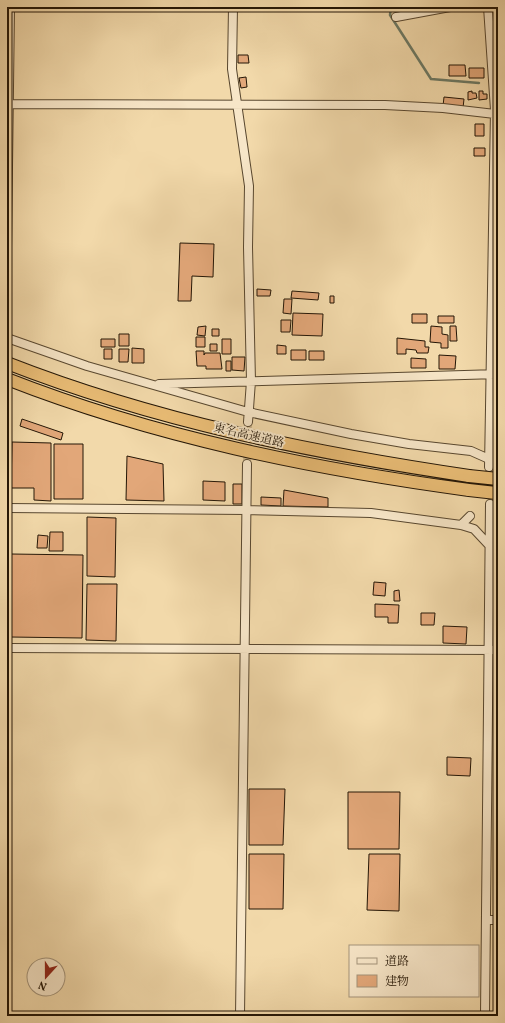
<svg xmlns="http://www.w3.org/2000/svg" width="505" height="1023" viewBox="0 0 505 1023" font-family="Vollkorn,'Noto Serif JP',serif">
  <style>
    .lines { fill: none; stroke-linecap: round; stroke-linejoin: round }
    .stream { stroke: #6c7964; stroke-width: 2.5 }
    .building { fill: #e2a779; stroke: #241606 }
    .minor-tunnel { stroke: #c9b289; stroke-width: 8; stroke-dasharray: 8 4; stroke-linecap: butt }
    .minor-casing { stroke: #58472f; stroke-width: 10 }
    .highway-casing { stroke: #241606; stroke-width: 14 }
    .minor { stroke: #f7e6c8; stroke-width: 8 }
    .highway { stroke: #e9bc75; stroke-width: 12 }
    .highway-bridge-casing { stroke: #241606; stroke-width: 14; stroke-linecap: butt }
    .highway-bridge { stroke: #e9bc75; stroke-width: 12 }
    .labels { text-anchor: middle; stroke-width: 3.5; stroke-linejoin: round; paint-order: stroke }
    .street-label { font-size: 12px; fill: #241606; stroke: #f7e6c8 }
  </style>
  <rect width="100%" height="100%" fill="#f2d9aa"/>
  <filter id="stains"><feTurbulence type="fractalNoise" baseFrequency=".005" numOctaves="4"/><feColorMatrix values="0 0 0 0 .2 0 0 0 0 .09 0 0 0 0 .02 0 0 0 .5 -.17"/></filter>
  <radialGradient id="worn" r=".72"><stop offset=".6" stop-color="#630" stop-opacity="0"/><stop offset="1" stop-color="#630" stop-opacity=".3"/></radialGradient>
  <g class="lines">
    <!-- stream -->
    <path class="stream" d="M391,7L390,15L431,79L479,83"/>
  </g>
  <!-- building -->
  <path class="building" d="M238,55H248L249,63H238Z
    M449,65H465L466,76H449Z
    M469,68H484V78H469Z
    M246,77L247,87L241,88L239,78Z
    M472,91V93H476L477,98L468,100V92Z
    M479,91H483V94H487V99L479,100Z
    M444,97L464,99L463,108L443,106Z
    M475,124H484V136H475Z
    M474,148H485V156H474Z
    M180,243L214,244L213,277L192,276L191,301H178Z
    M257,289L271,290L270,296H257Z
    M292,291L319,293L318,300L291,298Z
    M330,296H334V303H330Z
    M284,299H292L291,314L283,313Z
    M293,313L323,314L322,336L292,335Z
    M412,314H427V323H412Z
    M438,316H454V323H438Z
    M281,320H291L290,332H281Z
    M206,326L205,336L197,335L198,327Z
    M431,326L442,327V334L448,335V348H441V343L430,342Z
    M450,326H456L457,341H450Z
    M212,329H219V336H212Z
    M119,334H129V346H119Z
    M196,337H205V347H196Z
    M397,338L425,341V347H429L428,353H417L416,350L406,349V354H397Z
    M101,339H115V347H101Z
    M222,339H231V354H222Z
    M210,344H217V351H210Z
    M277,345L286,346V354H277Z
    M132,348L144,349V363H132Z
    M104,349H112V359H104Z
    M119,349H129L128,362H119Z
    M291,350H306V360H291Z
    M196,351H204V355L205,353H220L222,369H206V366H197Z
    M309,351H324V360H309Z
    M439,355L456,356L455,369H439Z
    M232,357H245L244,371L232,370Z
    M411,358L426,359V368H411Z
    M226,361H231V371H226Z
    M22,419L63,433L61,440L20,426Z
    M12,442L51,443V501L34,500V488H11Z
    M54,444H83V499H54Z
    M127,456L163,464L164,501L126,500Z
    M203,481L225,482V501L203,500Z
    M233,484H242V504H233Z
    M284,490L328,498V507L283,506Z
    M261,497L281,498V506L261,505Z
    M87,517L116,518L115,577L87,576Z
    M50,532H63V551H49Z
    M38,535L48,536L47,548H37Z
    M11,554L83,555L82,638L10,637Z
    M374,582L386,583L385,596L373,595Z
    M87,584H117L116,641L86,640Z
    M399,590L400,601H394V591Z
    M375,604L399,605L398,623H388V617H375Z
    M421,613H435L434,625H421Z
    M443,626L467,627L466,644L443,643Z
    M447,757L471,758L470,776L447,775Z
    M249,789H285L283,845H249Z
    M348,792H400L399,849H348Z
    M249,854H284L283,909H249Z
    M369,854H400L399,911L367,910Z"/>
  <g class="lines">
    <!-- minor-tunnel -->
    <path class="minor-tunnel" d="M247,464L248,422
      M489,467L490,504"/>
    <defs>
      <path id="minor" d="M233,7L232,69L249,186L248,247L251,381L248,422
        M488,7L495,110L489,467
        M396,17L450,7
        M7,104L385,105L443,108L495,114
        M7,246L10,7
        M7,338L87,366L248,412L351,434L409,444L471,451L489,459
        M159,384L498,374
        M7,508L247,510L371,513L461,525L474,529L489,545
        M490,518L498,519
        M461,525L470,516
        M7,648L498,650
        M486,920H498
        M240,1016L247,464
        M485,1016L490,504"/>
      <path id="highway" d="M7,363C155,421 313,453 469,476
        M7,379C155,437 313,469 469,490"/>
    </defs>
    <!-- minor casing -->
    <use href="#minor" class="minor-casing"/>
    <!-- highway casing -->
    <use href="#highway" class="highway-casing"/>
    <!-- minor -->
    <use href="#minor" class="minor"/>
    <!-- highway -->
    <use href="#highway" class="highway"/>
    <defs>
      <path id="highway-bridge" d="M469,476L498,479
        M469,490L496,493"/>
    </defs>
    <!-- highway-bridge casing -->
    <use href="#highway-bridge" class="highway-bridge-casing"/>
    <!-- highway-bridge -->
    <use href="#highway-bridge" class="highway-bridge"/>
  </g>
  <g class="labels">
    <!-- street labels -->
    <g class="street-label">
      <text transform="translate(249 435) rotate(13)" y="4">東名高速道路</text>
    </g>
  </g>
  <!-- margin -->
  <rect width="505" height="1023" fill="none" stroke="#f2d9aa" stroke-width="24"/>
  <rect x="8" y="8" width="489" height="1007" fill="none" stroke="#241606" stroke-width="2"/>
  <rect x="12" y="12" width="481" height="999" fill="none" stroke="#241606"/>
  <!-- legend -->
  <rect x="349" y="945" width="130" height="52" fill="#f7e6c8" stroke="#a3937a"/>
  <rect x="357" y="958" width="20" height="6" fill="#f7e6c8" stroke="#a3937a"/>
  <text x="385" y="965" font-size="12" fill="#241606">道路</text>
  <rect x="357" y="975" width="20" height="12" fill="#e2a779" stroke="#a3937a"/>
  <text x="385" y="985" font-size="12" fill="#241606">建物</text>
  <!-- north arrow -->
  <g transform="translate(46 977) rotate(201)"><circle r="19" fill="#f7e6c8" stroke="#a3937a"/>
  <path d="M0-3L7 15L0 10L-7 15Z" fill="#8f2418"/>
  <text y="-6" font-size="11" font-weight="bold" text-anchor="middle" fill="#241606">N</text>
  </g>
  <rect width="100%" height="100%" filter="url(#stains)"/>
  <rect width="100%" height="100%" fill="url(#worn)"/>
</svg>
